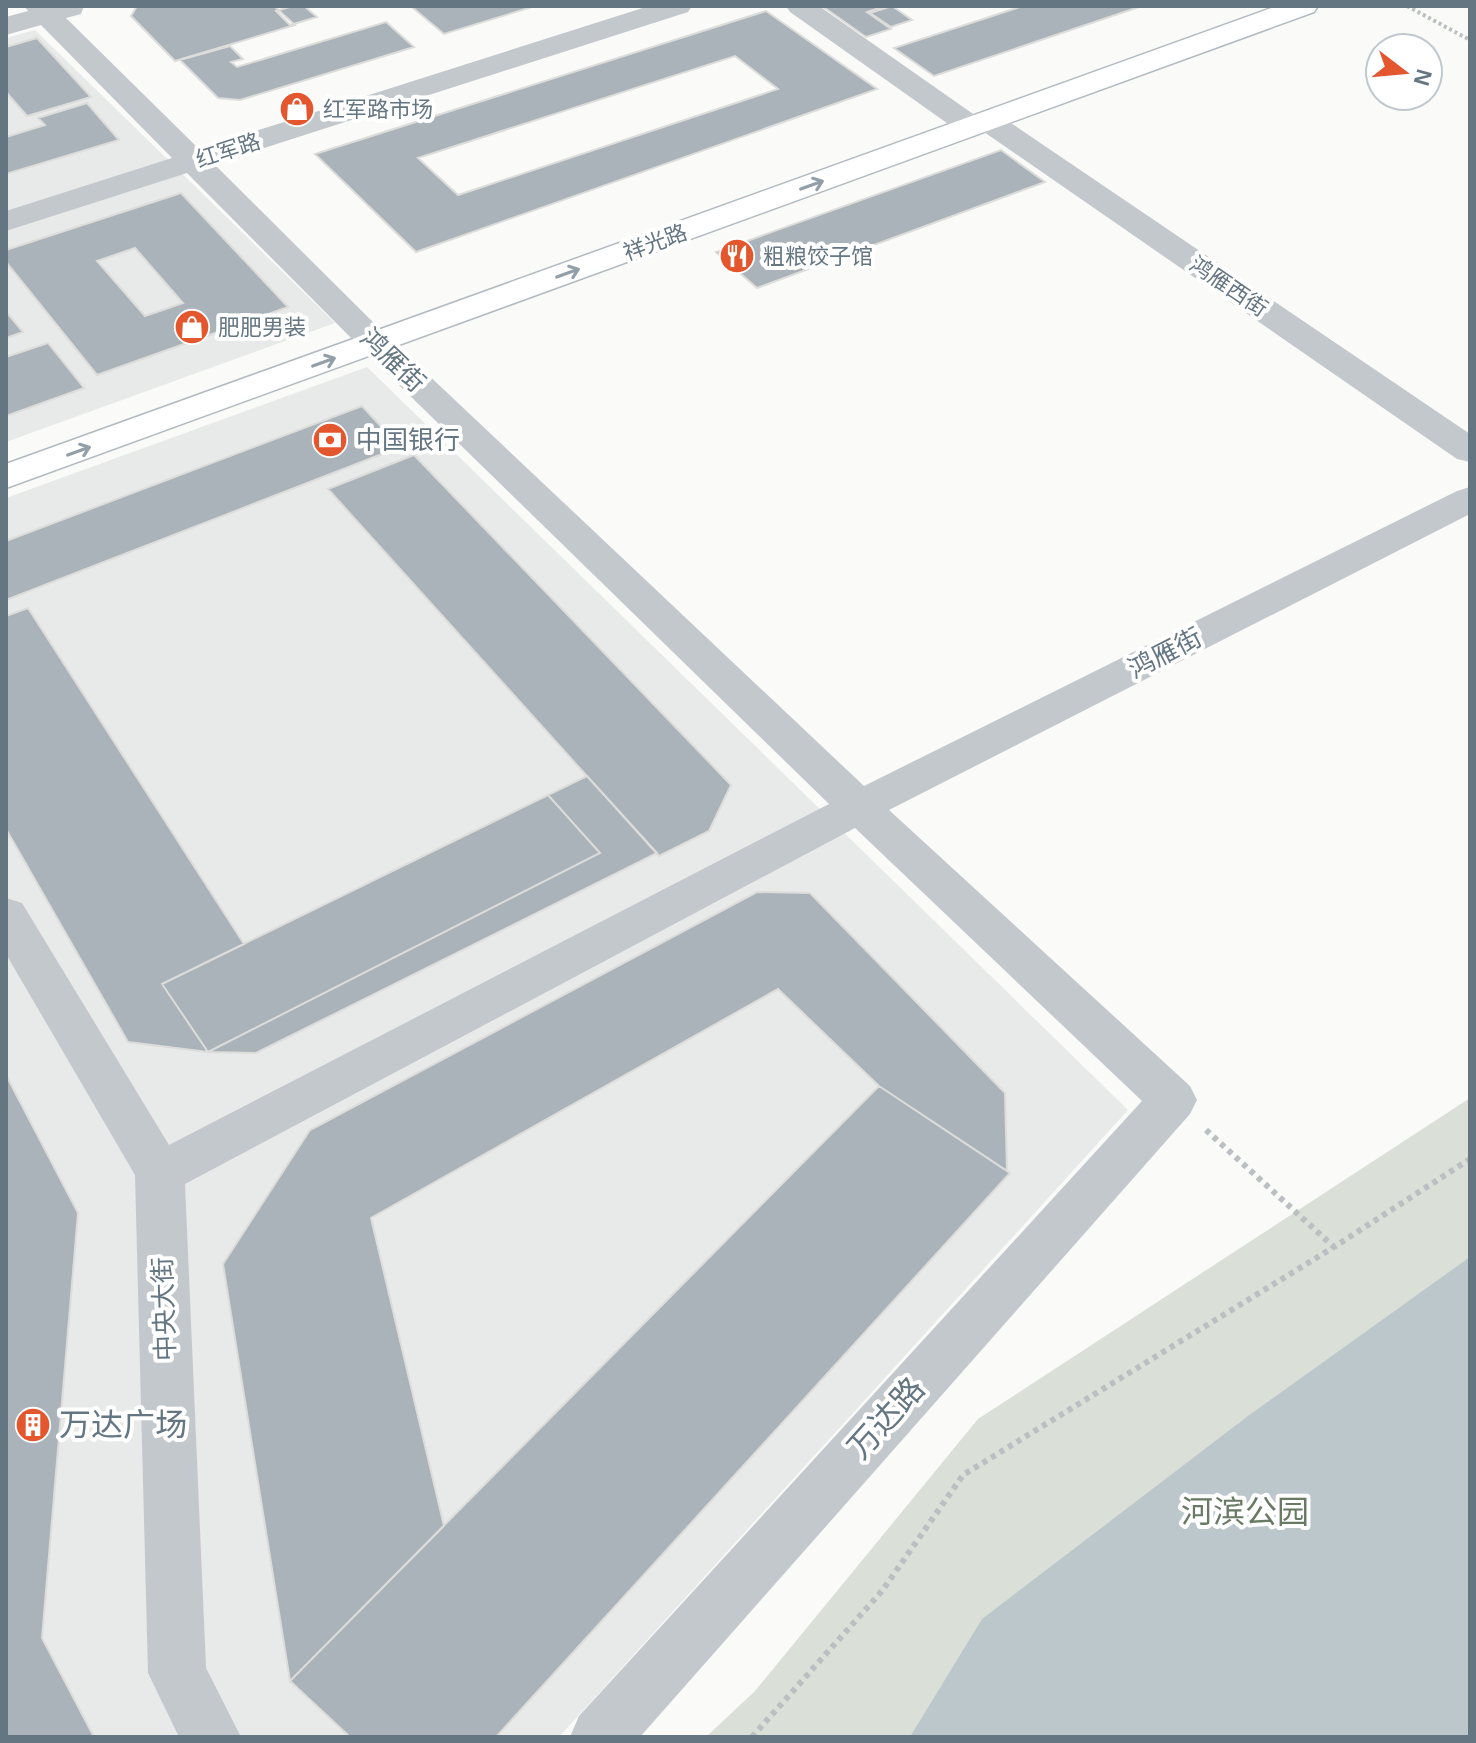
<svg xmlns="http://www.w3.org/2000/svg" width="1476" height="1743" viewBox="0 0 1476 1743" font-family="Helvetica,'Noto Sans SC',sans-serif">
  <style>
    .built { fill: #e8e9e9 }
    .green { fill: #dadfd7 }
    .water { fill: #bbc7cb }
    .building { fill: #aab3b9; stroke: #dcdcda; stroke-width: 2; fill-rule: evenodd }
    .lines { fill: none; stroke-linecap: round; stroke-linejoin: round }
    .secondary-casing { stroke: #b3babf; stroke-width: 3 }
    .path-far1 { stroke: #bbbfc2; stroke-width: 4; stroke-dasharray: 3 3; stroke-linecap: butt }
    .path { stroke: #bbbfc2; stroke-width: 6; stroke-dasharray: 5 5; stroke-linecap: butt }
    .street { fill: #c3c8cc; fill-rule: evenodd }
    .secondary { fill: #fff; fill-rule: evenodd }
    .oneway { stroke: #939fa8 }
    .labels { text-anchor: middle; stroke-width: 8; stroke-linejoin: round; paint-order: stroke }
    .far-poi-label { font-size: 22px; fill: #657683; stroke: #fff; text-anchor: start }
    .far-street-label { font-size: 22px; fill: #657683; stroke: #fff }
    .street-label { font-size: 26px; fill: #657683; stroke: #fff }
    .poi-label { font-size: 26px; fill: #657683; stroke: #fff; text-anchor: start }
    .near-street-label { font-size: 32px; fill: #657683; stroke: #fff }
    .near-poi-label { font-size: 32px; fill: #657683; stroke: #fff; text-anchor: start }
    .near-park-label { font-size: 32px; fill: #687a64; stroke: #fff }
  </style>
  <rect width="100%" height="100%" fill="#fafaf8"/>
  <!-- built -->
  <path class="built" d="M35,30L335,323L6,442V38Z
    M367,367L1128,1110L559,1737H6V498Z"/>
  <!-- green -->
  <path class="green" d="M1470,1098V1737H706L755,1691L978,1419Z"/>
  <!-- water -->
  <path class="water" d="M1470,1257V1737H910L982,1619L1248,1416Z"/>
  <!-- building -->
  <path class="building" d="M137,6H274L295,25L175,61L131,16Z
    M293,6H304L317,17L290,25L276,11Z
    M420,6H535L444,34L413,8Z
    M822,6H885L867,12L891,29L866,37Z
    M892,6L912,20L891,27L870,13Z
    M1023,6H1142L934,76L894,48Z
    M766,11L877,89L416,252L315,154ZM735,56L778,89L458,195L418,158Z
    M386,22L414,47L240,100L218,98L180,60L230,46L243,59L231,62L237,67Z
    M37,38L91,97L27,116L6,92V47Z
    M87,103L119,140L6,174V137L45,125L38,118Z
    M1001,150L1045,182L757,288L716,252Z
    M181,193L288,307L97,375L6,262V250ZM135,248L183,303L145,316L97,261Z
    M8,314L23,332L6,338V315Z
    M48,343L84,388L6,416V357Z
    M362,406L400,447L6,600V541Z
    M414,455L731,785L709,831L659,856L328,489Z
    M28,608L244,944L162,984L208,1052L128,1042L6,829V616Z
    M587,776L657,853L256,1053L208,1052L600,853L548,795Z
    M548,795L600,853L208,1052L162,984Z
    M757,892L810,893L1005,1093L1007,1171L879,1086L778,989L371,1218L444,1526L290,1681L223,1264L310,1130Z
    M6,1075L78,1213L42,1638L94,1737H6Z
    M879,1086L1010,1173L496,1737H350L290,1681Z"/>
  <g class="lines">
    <defs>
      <path id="secondary" d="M1277,6H1318L1314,12L6,488V464Z"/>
    </defs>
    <!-- secondary casing -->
    <use href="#secondary" class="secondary-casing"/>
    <!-- path-far1 -->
    <path class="path-far1" d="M1407,6L1470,40"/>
    <!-- path -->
    <path class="path" d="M1206,1130L1334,1247
      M752,1737L882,1591L963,1475L1334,1247L1470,1159"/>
    <!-- street -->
    <path class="street" d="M24,6H84L81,14L66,18L199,149L649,6H692L688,12L214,164L387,336L864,786L1457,491L1470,487V514L889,810L1190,1086L1197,1100L1190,1114L640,1737H570L579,1716L1142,1101L855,828L185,1184L206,1668L241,1737H179L148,1673L135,1175L6,954V898L22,903L169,1145L829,804L363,350L187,173L6,231V211L172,158L41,25L6,35V17L28,11Z
      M786,6H819L976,116L988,112L999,115L1470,434V462L1457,459L984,132L972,136L961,133L790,12Z"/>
    <!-- secondary -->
    <use href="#secondary" class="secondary"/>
  </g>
  <!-- one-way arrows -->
  <defs><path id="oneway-shaft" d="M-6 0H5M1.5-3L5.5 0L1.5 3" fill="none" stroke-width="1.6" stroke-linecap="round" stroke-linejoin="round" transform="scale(2)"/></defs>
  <g class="oneway">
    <use href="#oneway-shaft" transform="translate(812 185) rotate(-20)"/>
    <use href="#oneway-shaft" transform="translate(568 273) rotate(-20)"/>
    <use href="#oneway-shaft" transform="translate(324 362) rotate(-20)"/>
    <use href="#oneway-shaft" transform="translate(79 451) rotate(-20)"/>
  </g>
  <!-- icons -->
  <defs>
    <symbol id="shop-disc" viewBox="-11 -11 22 22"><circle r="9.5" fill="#e4572e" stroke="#fff"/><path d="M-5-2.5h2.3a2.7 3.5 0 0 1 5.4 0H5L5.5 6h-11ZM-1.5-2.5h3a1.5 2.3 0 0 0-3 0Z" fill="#fff"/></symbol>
    <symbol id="restaurant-disc" viewBox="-11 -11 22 22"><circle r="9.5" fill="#e4572e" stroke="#fff"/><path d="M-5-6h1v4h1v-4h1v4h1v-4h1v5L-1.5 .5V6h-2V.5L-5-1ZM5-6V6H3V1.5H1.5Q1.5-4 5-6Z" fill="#fff"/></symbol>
    <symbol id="bank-disc" viewBox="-11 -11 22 22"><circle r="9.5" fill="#e4572e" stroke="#fff"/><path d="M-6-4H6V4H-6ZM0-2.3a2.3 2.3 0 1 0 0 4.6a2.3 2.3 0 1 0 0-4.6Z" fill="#fff"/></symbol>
    <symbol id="building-disc" viewBox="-11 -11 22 22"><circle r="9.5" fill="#e4572e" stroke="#fff"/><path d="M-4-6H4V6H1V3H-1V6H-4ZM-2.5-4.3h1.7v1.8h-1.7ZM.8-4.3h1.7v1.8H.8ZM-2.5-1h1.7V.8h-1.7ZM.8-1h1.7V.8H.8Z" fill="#fff"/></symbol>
  </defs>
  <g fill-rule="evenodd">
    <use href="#shop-disc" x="277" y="89" width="40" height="40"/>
    <use href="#restaurant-disc" x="717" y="236" width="40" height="40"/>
    <use href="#shop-disc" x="172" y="307" width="40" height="40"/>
    <use href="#bank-disc" x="310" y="420" width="40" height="40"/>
    <use href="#building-disc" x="13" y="1405" width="40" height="40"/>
  </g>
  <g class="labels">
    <!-- far-poi labels -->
    <g class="far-poi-label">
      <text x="323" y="117">红军路市场</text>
      <text x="763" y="264">粗粮饺子馆</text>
      <text x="218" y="335">肥肥男装</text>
    </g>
    <!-- far-street labels -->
    <g class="far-street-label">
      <text transform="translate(228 150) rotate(-18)" y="8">红军路</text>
      <text transform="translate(655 242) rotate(-20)" y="8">祥光路</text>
      <text transform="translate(1229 286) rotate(34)" y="8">鸿雁西街</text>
    </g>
    <!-- street labels -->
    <g class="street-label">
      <text transform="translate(393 360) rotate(44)" y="9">鸿雁街</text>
      <text transform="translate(1165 653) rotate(-27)" y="9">鸿雁街</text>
      <text transform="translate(164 1309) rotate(-92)" y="9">中央大街</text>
    </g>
    <!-- poi labels -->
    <g class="poi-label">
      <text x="356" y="449">中国银行</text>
    </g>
    <!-- near-street labels -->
    <g class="near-street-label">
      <text transform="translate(886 1418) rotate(-48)" y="11">万达路</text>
    </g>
    <!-- near-poi labels -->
    <g class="near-poi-label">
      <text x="59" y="1436">万达广场</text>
    </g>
    <!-- near-park labels -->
    <g class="near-park-label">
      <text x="1245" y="1523">河滨公园</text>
    </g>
  </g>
  <!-- border -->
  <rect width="1476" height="1743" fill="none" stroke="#657683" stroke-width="16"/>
  <!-- north arrow -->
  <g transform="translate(1404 72) rotate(106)"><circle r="38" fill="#ffffff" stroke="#c1c8cd" stroke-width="2"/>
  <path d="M0-6L14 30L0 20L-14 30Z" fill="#e4572e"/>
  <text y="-12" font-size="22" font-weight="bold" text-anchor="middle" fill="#657683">N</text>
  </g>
</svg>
